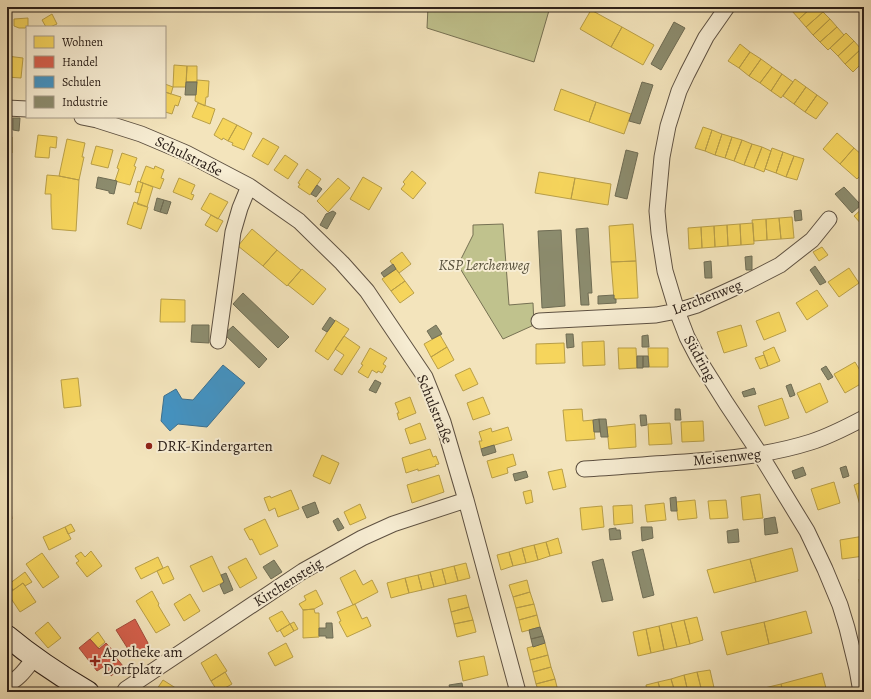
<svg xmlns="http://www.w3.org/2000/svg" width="871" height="699" viewBox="0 0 871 699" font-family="Alegreya,serif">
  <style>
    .green { fill: #c0c28d; stroke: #767153 }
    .homes { fill: #f6d55c; stroke: #b99f48 }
    .shops { fill: #d6604d; stroke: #a34d3d }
    .schools { fill: #4393c3; stroke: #3c7090 }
    .industry { fill: #8c8c6e; stroke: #6f6c54 }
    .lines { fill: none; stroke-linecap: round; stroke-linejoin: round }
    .street-casing { stroke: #5e5142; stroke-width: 17 }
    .secondary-casing { stroke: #2c2019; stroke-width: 23 }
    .street { stroke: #f7edd3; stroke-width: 15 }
    .secondary { stroke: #f7edd3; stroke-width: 21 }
    .poi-dot { fill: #8f2418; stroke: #f7edd3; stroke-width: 1.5 }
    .labels { text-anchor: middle; stroke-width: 4; stroke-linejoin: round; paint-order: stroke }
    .street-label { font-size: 15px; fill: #2c2019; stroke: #f7edd3 }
    .park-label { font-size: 15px; font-style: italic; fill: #58513c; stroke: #f7edd3 }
    .poi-label { font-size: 15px; fill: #2c2019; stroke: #f7edd3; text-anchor: start }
  </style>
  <rect width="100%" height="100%" fill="#f3e4bc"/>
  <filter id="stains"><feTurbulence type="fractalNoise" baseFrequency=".005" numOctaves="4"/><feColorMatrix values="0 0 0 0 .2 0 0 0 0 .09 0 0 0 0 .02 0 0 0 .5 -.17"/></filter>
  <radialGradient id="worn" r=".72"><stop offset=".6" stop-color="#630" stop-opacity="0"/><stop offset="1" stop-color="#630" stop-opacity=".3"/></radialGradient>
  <!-- green -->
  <path class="green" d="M428,7H550L534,62L427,28Z
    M503,224L509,305L533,303L534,325L503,339L458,265L473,235V225Z"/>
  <!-- homes -->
  <path class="homes" d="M796,7H812L799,19L792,11Z
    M812,7H818L823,12L806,27L799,19Z
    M591,10L622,27L611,47L580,29Z
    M823,12L830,19L813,35L806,27Z
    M52,14L57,24L50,27H46L42,20Z
    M28,18V26L25,28H19L14,26V19Z
    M830,19L837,27L820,42L813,35Z
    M622,27L654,45L643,65L611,47Z
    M837,27L844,35L828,50L820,42Z
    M846,33L854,41L838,56L830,48Z
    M854,41L861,49L845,64L838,56Z
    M740,44L750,52L739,68L728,61Z
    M861,49L864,52V61L853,72L845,64Z
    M750,52L761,59L749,76L739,68Z
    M7,56L23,58L21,78L7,77Z
    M761,59L772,67L760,83L749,76Z
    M174,65L187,66L186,87H173Z
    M187,66H197V82H186Z
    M772,67L782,74L771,91L760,83Z
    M782,74L793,82L781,98L771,91Z
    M795,79L806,87L794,104L783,96Z
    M197,80L209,81L208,97H206L205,106L195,101Z
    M165,84L173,87L171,94L165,92Z
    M806,87L817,95L805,112L794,104Z
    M561,89L596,102L589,122L554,110Z
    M165,92L181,97L178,106L175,105L172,114L165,112Z
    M817,95L828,103L816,119L805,112Z
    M596,102L631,114L624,134L589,122Z
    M198,103L215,109L210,124L192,117Z
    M223,118L237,125L228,141L223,138L222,140L214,135Z
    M237,125L252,133L244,150L232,145L233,143L228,141Z
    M703,127L712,130L705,151L695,148Z
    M712,130L722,134L715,155L705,151Z
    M837,133L854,148L840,164L823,149Z
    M722,134L732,137L725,158L715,155Z
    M38,135L57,137L56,148L50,147L49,158L35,157Z
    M7,137H12V153H7Z
    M732,137L742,140L734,161L725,158Z
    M263,138L279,147L268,165L252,156Z
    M67,139L85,143L82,157H84L79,180L59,176Z
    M742,140L752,144L744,165L734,161Z
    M752,144L762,147L754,168L744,165Z
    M96,146L113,150L108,168L91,164Z
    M762,147L771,151L764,172L754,168Z
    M772,148L783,152L776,173L765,169Z
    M854,148L862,155L864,153V172L857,179L840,164Z
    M783,152L794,156L786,177L776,173Z
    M122,153L137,158L134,166L136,167L130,185L115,181L119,169L117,168Z
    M285,155L298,164L288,179L274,170Z
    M794,156L804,159L797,180L786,177Z
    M146,166L154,169L155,166L164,170L161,178L164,179L160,189L140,182Z
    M307,169L321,179L310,195L298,187L300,184L298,183Z
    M412,171L426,183L413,199L401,189L405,184L403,182Z
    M539,172L575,178L571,199L535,193Z
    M47,175L59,176L79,180L76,231L52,229L51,206V194H45Z
    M363,177L382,188L369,210L350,199Z
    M179,178L195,185L191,194L194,195L192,200L173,192Z
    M338,178L350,188L328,212L317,201Z
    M575,178L611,184L608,205L571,199Z
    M138,181L143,183L140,193L135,192Z
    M143,183L153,187L147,207L137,204Z
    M210,193L228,202L218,219L201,209Z
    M134,202L148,207L141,229L127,224Z
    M864,207V227L854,216Z
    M211,215L223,221L217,232L205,225Z
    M792,217L794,238L781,239L779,218Z
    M779,218L781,239L767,240L766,219Z
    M766,219L767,240L754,241L752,220Z
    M753,223L754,244L741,245L740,224Z
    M633,224L636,261L611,262L609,226Z
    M740,224L741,245L728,246L727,225Z
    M727,225L728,246L715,247L714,226Z
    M714,226L715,247L702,248L701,227Z
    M701,227L702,248L689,249L688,228Z
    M252,229L277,250L263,266L238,246Z
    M822,247L828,255L819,261L813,252Z
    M277,250L301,270L287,286L263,266Z
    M402,252L411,264L399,273L390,261Z
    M636,261L638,298L614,299L611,262Z
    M849,268L859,283L839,297L828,282Z
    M302,269L326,289L313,305L288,285Z
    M396,269L405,281L391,291L382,279Z
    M405,281L414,293L400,303L391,291Z
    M817,290L828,306L807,320L796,303Z
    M161,299L185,300V322H160Z
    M779,312L786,331L764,340L756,321Z
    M335,320L349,329L328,360L315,351Z
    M741,325L747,346L724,353L717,332Z
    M440,335L447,347L431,357L424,344Z
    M344,336L360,347L342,375L334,370L344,355L335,349Z
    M604,341L605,365L583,366L582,342Z
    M564,343L565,363L536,364V344Z
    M447,347L454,360L438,369L431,357Z
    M774,347L780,361L768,366L763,352Z
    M370,348L387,358L383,364L386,366L382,373L378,371L377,373L372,370L368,378L358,372L363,365L361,364Z
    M618,348H636L637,368L619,369Z
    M648,348H668V367H649Z
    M764,355L768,366L760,369L755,358Z
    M855,362L864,377V382L845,393L834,374Z
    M470,368L478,384L463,391L455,375Z
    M78,378L81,406L64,408L61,380Z
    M820,383L828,402L806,413L797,393Z
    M410,397L416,413L399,420L397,413H399L395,403Z
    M483,397L490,414L473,420L467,403Z
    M782,398L789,418L765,426L758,406Z
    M582,409L583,421L593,420L595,439L566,441L563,410Z
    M703,421L704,441L682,442L681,422Z
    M420,423L426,439L410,444L405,429Z
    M670,423L672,444L649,445L648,424Z
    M635,424L636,447L609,449L607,427Z
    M508,427L512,440L481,449L479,441H482L479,432L491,428L492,432Z
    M430,449L433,457L436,456L439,464L435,465L436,466L418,471V469L406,473L402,458Z
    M513,454L516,465L507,468L508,473L492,478L487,461Z
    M322,455L339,463L330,484L313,476Z
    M562,469L566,487L553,490L548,472Z
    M439,475L444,492L412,503L407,485Z
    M864,481V503L860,505L854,485Z
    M834,482L840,503L818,510L811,489Z
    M291,490L299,509L278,517L275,508L269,511L264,498L270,496L271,498Z
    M531,490L533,502L526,504L523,492Z
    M760,494L763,518L743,520L741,497Z
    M695,500L697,518L678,520L676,502Z
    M726,500L728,518L710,519L708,501Z
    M664,503L666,520L647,522L645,505Z
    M10,504L12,519L7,520V505Z
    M360,504L366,518L350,525L344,512Z
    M632,505L633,523L614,525L613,506Z
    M602,506L604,527L582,530L580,508Z
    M265,519L278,546L260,555L252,539L250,540L244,529Z
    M71,524L75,531L68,534L65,527Z
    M65,527L71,539L49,550L43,537Z
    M864,536V556L842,559L840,540Z
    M558,538L562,553L550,556L546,542Z
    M546,542L550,556L538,560L534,545Z
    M534,545L538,560L526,563L522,548Z
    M522,548L526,563L513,566L509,552Z
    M792,548L798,571L756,582L750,559Z
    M91,551L102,566L87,577L76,563L79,561L75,556L81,552L85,557Z
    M509,552L513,566L501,570L497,555Z
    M42,553L59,577L43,588L26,564Z
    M212,556L224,582L203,592L190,566Z
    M158,557L163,568L141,579L135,568Z
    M246,558L257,578L240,588L228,567Z
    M750,559L756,582L714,593L707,570Z
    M466,563L470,578L458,581L454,566Z
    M168,566L174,579L163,584L157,571Z
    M454,566L458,581L446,584L442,569Z
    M442,569L446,584L434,587L430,572Z
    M355,570L363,585L372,580L378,592L353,605L340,578Z
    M25,572L32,582L25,586L23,583L13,590L9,584Z
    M430,572L434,587L422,590L418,575Z
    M418,575L422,590L409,593L405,578Z
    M405,578L409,593L391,598L387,583Z
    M864,578V599H861L859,579Z
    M527,580L530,592L513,597L509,585Z
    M23,583L36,602L20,612L8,594Z
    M316,590L323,604L314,609L303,610L299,604L306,600L304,596Z
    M152,591L159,604L158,605L170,625L156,633L136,601Z
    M530,592L534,604L516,608L513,597Z
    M190,594L200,611L184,621L174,604Z
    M466,595L469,607L451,612L448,599Z
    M355,604L362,619L367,617L371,626L347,637L339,622L341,621L337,612Z
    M534,604L537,615L519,620L516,608Z
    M469,607L473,620L454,624L451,612Z
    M314,609L315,613H319V637L303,638V610Z
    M282,611L290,624L277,632L269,618Z
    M806,611L812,633L769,644L764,622Z
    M537,615L540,627L522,632L519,620Z
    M697,617L703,640L690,644L684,620Z
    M473,620L476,632L457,637L454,624Z
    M684,620L690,644L677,647L671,623Z
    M48,622L61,638L48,648L35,633Z
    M294,622L298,629L294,631L290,624Z
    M764,622L769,644L727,655L721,632Z
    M671,623L677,647L664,650L659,626Z
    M290,624L294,631L284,637L280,630Z
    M659,626L664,650L651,653L646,629Z
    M646,629L651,653L638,656L633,632Z
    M98,632L105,642L98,648L90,639Z
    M286,643L293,657L275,666L268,653Z
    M545,643L548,655L530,660L527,648Z
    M216,654L227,671L211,681L201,663Z
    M548,655L551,667L533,672L530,660Z
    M484,656L488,675L463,681L459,661Z
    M551,667L555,679L536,684L533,672Z
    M710,670L715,692H702L697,672Z
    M225,672L232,684L218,692L211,681Z
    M697,672L702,692H688L684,675Z
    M822,673L827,692H783L781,684Z
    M684,675L688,692H675L671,679Z
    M555,679L558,691L555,692H539L536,684Z
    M671,679L675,692H661L658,682Z
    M163,680L182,692H155Z
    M658,682L661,692H647L646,685Z
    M781,684L783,692H748Z"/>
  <!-- shops -->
  <path class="shops" d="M135,619L148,643V647L139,652L135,651L132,646L128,649L116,630Z
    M90,639L99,649L106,643L116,654L114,655L123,666L111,676L103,667L97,671L79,648Z"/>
  <!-- schools -->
  <path class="schools" d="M223,365L245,383L207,427L178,424L170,431L161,421L164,396L176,389L182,399L193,400Z"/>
  <!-- industry -->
  <path class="industry" d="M674,22L685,28L661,70L651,64Z
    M186,82H197L196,95H185Z
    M642,82L653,85L640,124L629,121Z
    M13,118H20L19,131L13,130Z
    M626,150L638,153L627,199L615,196Z
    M98,177L117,181L114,194L109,193V191L96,188Z
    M317,185L322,189L316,197L311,194Z
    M844,187L861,205L852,213L835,194Z
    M157,198L164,200L160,212L154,210Z
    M164,200L171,202L167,214L160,212Z
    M801,210L802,220L795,221L794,211Z
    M333,211L336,213L327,229L320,225L326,214Z
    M588,228L592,293H588L589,305H581L576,229Z
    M561,230L565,306L542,308L538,231Z
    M752,256V270H746L745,257Z
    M711,261L712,278H705L704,262Z
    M393,264L396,269L384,277L381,273Z
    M815,266L826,282L820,285L810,270Z
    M243,293L289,337L278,348L233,304Z
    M614,295V299H616V303L598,304V296Z
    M330,317L335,321L327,332L322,329Z
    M192,325H209V343L191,342Z
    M436,325L442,334L432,339L427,331Z
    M233,326L267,359L259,368L224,334Z
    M566,334H573L574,347L567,348Z
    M648,335L649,347H642V336Z
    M637,356H643V368H637Z
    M643,356H648L649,367H643Z
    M826,366L833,377L828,380L821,369Z
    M375,380L381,383L376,393L369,390Z
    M791,384L795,395L790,397L786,386Z
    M754,388L756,394L744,397L742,392Z
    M675,409H680L681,420H675Z
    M640,415H646L647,425L641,426Z
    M599,419L600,432H594L593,420Z
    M599,419H606L608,437H601Z
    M494,445L496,452L483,456L481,449Z
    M846,466L849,476L843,478L840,468Z
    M803,467L806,475L795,479L792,471Z
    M526,471L528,477L515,481L513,474Z
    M676,497L677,511H671L670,498Z
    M315,502L319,513L307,518L302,507Z
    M775,517L778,533L765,535L764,519Z
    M338,518L344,528L338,531L333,521Z
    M641,527H652L653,538L642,541Z
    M616,528V530H620L621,539L610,540L609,529Z
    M738,529L739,542L728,543L727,531Z
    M643,549L654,595L643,598L632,552Z
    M603,559L613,600L602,602L592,562Z
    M274,560L282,572L271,579L263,567Z
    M226,573L233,590L224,594L220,585L224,582L221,575Z
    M326,623H332L333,638H326V636H319V628H326Z
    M540,627L543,636L531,639L529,630Z
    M543,636L545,643L533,647L531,639Z
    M462,683L463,689L451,692L449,685Z"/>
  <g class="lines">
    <defs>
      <path id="street" d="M727,7L706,37L687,74L679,91L668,126L662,157L657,211L659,233L665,271L677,311L687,337L699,360L726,403L760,454L807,531L825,569L840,605L847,628L857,669L861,692
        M7,108L27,109
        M82,117L97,120L141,134L186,153L249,186L299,221L342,263L367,291L425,377L443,422L466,500L518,692
        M539,321L656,315L677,311L697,305L745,283L780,265L812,240L829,219
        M218,341L233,232L240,208L249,186
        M584,469C618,467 651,464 685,462C727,459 770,455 811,442C830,436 847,427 864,418
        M7,684C19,680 27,667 35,657
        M124,692L126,689L303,571L362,538L393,524L466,500"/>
      <path id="secondary" d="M7,636C31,656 61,676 88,692"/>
    </defs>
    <!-- street casing -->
    <use href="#street" class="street-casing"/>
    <!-- secondary casing -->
    <use href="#secondary" class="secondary-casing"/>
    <!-- street -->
    <use href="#street" class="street"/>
    <!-- secondary -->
    <use href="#secondary" class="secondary"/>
  </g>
  <!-- markers -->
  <g class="poi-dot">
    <circle cx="149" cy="446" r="4"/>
    <path d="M93 655h4v4h4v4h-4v4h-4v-4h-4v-4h4z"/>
  </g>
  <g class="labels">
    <!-- street labels -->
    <g class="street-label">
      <text transform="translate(189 156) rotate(26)" y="5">Schulstraße</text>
      <text transform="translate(707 297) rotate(-21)" y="5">Lerchenweg</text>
      <text transform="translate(700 358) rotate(61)" y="5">Südring</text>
      <text transform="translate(435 409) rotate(68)" y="5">Schulstraße</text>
      <text transform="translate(727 457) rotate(-6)" y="5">Meisenweg</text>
      <text transform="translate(288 582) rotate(-32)" y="5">Kirchensteig</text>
    </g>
    <!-- park labels -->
    <g class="park-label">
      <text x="484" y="270">KSP Lerchenweg</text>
    </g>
    <!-- poi labels -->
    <g class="poi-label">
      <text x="157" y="451">DRK-Kindergarten</text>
      <text x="103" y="657">Apotheke am<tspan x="103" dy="17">Dorfplatz</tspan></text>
    </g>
  </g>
  <!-- margin -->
  <rect width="871" height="699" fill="none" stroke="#f3e4bc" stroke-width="24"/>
  <rect x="8" y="8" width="855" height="683" fill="none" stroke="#2c2019" stroke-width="2"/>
  <rect x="12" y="12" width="847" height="675" fill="none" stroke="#2c2019"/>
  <!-- legend -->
  <rect x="26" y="26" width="140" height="92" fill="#f7edd3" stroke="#a69b89"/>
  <rect x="34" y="36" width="20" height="12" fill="#f6d55c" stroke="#a69b89"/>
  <text x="62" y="46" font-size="12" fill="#2c2019">Wohnen</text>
  <rect x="34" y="56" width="20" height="12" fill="#d6604d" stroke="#a69b89"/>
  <text x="62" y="66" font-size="12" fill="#2c2019">Handel</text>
  <rect x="34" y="76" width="20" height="12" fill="#4393c3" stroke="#a69b89"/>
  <text x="62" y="86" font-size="12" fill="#2c2019">Schulen</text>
  <rect x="34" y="96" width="20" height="12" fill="#8c8c6e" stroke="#a69b89"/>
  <text x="62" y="106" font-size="12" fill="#2c2019">Industrie</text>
  <rect width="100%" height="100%" filter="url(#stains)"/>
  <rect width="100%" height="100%" fill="url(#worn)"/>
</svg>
